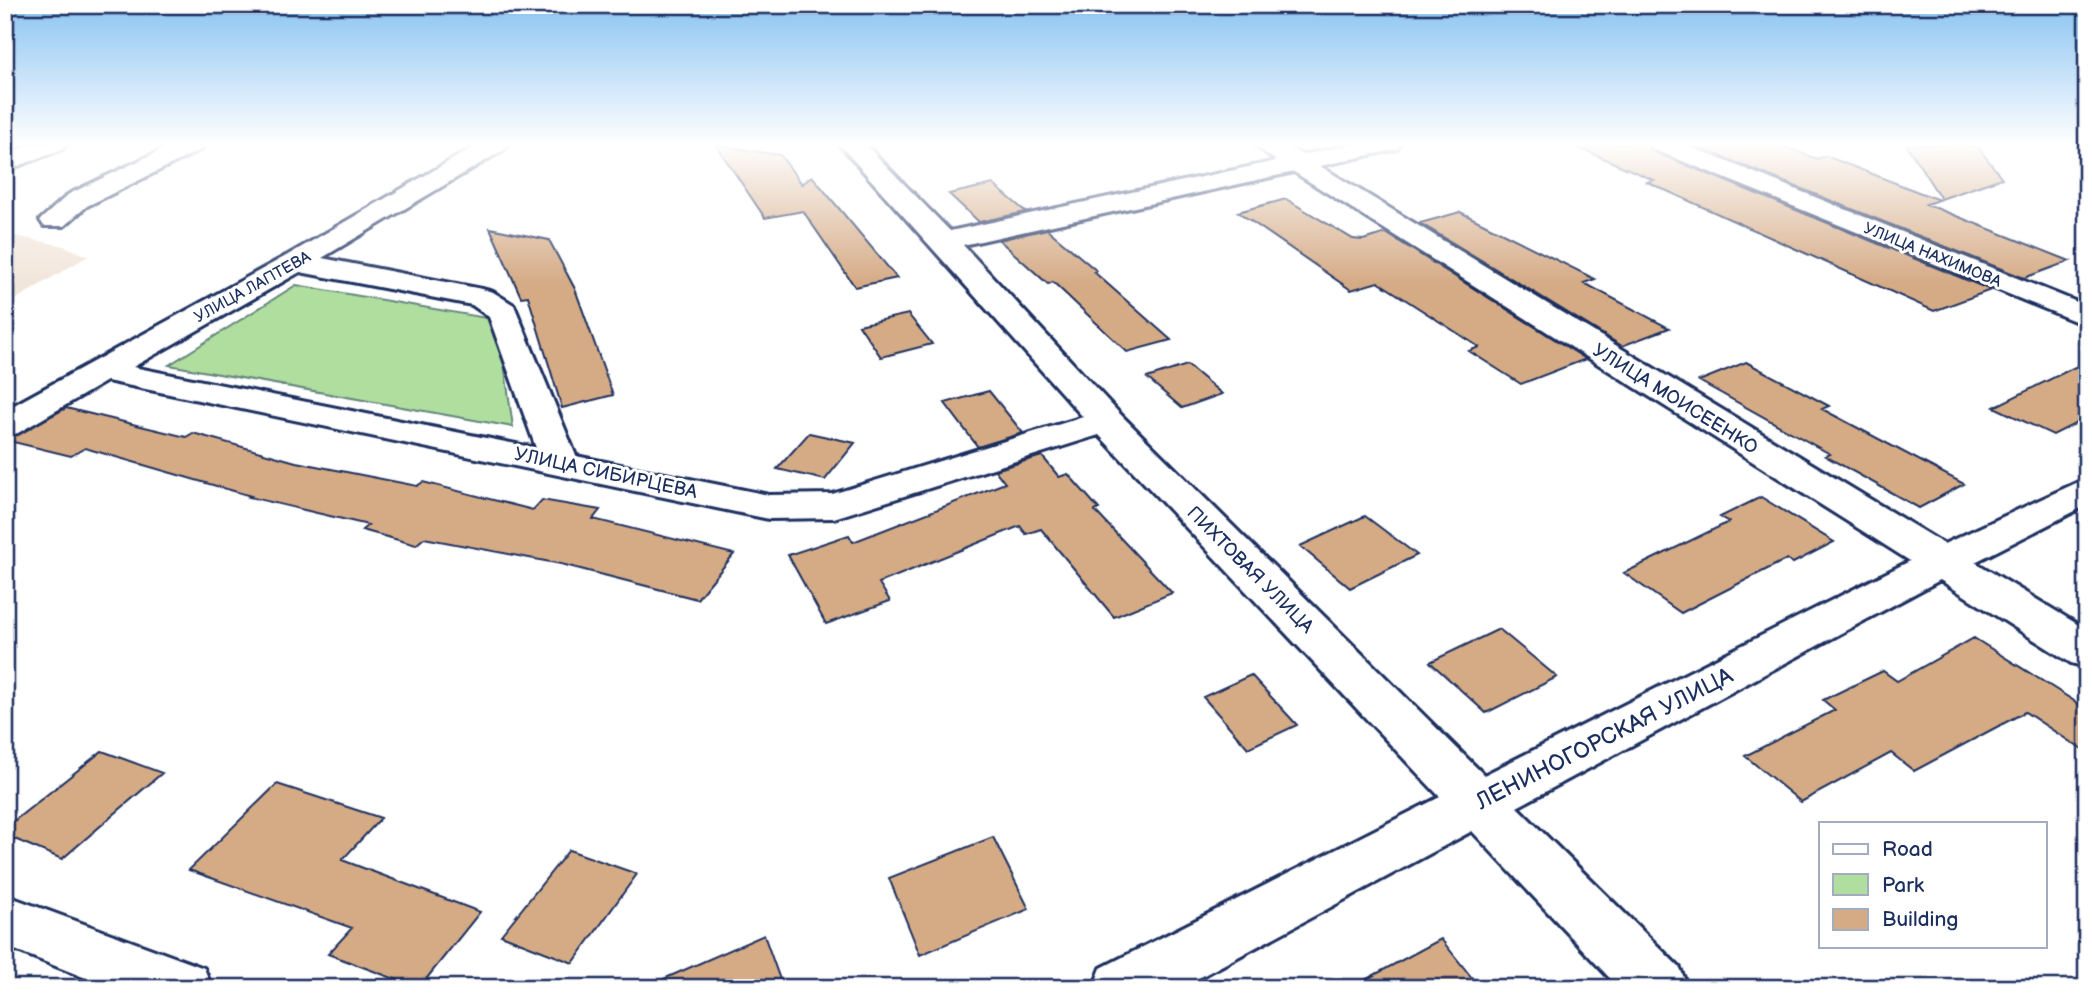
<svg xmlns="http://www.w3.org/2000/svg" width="2092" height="993" viewBox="0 0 2092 993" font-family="'Balsamiq Sans',sans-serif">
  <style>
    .built { fill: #f2e6db }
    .green { fill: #afde9e; stroke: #65867e; stroke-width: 2 }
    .building { fill: #d5ab86; stroke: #1b2f5e; stroke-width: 2 }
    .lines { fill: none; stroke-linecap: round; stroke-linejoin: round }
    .minor-casing { stroke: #1b2f5e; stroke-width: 6 }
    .minor { fill: #fff; fill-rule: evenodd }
    .labels { text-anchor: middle; stroke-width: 6; stroke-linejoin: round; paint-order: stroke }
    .far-street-label { font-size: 16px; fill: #1b2f5e; stroke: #fff }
    .street-label { font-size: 19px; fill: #1b2f5e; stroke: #fff }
    .near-street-label { font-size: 23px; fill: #1b2f5e; stroke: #fff }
  </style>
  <rect width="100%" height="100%" fill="#fff"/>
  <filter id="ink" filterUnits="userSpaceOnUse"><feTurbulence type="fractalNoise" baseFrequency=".0143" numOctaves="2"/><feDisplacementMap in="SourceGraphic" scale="14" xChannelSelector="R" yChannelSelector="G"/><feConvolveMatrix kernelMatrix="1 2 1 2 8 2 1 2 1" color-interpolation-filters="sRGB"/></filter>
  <g filter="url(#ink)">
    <!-- built -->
    <path class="built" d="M5,234L64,246L88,256L5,306Z"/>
    <!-- green -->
    <path class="green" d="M296,285L498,320L513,427L169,365Z"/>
    <!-- building -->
    <path class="building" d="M1570,144H1647L1652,151L1991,290L1934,311L1647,182L1654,180Z
      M1690,144H1777L1817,159L1826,156L1939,200L1926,204L2070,261L2024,278Z
      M1906,144L1977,146L2002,178L1941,199Z
      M716,145L780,155L802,184L812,176L897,278L855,287L803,211L765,218Z
      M993,184L1026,212L979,222L949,194Z
      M1286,199L1353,239L1363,240L1386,233L1586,359L1521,384L1469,351L1479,347L1378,282L1351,290L1238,212Z
      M1460,212L1595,279L1584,283L1669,328L1622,346L1420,223Z
      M490,228L549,240L575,289L613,395L562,408L528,296L521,297Z
      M1047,229L1097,271L1094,272L1171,340L1127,352L1053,282L1048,284L999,240Z
      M908,314L932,344L881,357L859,325Z
      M2087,361V418L2053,435L1994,407Z
      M1746,362L1829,406L1822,409L1964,484L1919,508L1825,456L1830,454L1699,381Z
      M1187,365L1222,394L1182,408L1147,378Z
      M989,391L1023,433L978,447L945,403Z
      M66,408L186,437L193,433L296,462L417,486L423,482L533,510L542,500L600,510L593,519L734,554L697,599L561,564L424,538L416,545L362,530L368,525L249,497L251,496L85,448L71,456L5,440Z
      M809,433L855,443L825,480L777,469Z
      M1042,456L1059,477L1068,474L1099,509L1095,511L1172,593L1114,617L1041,529L1026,534L1020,526L879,583L890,601L826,624L788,555L849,535L853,542L1005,483L995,470Z
      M1761,497L1834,542L1793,563L1787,559L1681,613L1624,573L1729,522L1720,517Z
      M1365,516L1417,555L1350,588L1300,546Z
      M1499,629L1557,677L1486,713L1430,662Z
      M1974,638L2087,709V753L2025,712L1914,771L1891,753L1801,802L1745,756L1835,710L1823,700L1883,671L1897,681Z
      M1251,675L1297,725L1248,748L1203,697Z
      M102,751L162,773L62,859L5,835V828Z
      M277,784L381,818L342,860L480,912L419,988L328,954L352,928L189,870Z
      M993,837L1029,909L920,955L889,878Z
      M569,850L637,874L573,963L501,935Z
      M764,935L783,988H643Z
      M1441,939L1480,988H1350Z"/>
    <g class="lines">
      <defs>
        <path id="minor" d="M33,144H66L63,149L5,171V155Z
          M174,144H205L202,149L87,206L64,226H44L40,220L69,194Z
          M479,144H508L505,149L322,258L482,289L493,292L514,305L576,456L769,495L832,494L1083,417L839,144H865L950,231L1276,161L1254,144H1283L1302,155L1355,144H1400L1397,149L1320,166L1944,544L2087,478V505L1975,562L2087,630V667L2071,663L1940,580L1517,807L1680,968L1688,988H1619L1472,831L1180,988H1093L1101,968L1440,797L1099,435L834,518L769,519L107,381L18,433L5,436V410L286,256ZM1294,172L1910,561L1484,775L1119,413L963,245ZM300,272L472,305L489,317L536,448L133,367Z
          M1650,144H1683L2087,306V326L1653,149Z
          M5,895L204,968L212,988H111L5,946Z"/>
      </defs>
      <!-- minor casing -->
      <use href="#minor" class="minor-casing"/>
      <!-- minor -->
      <use href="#minor" class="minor"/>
    </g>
  </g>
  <!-- sky -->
  <linearGradient id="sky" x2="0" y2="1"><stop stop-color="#8ac3f1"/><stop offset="0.51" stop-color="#fff"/><stop offset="1" stop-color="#fff" stop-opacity="0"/></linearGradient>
  <rect width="2092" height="283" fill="url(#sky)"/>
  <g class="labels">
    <!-- far-street labels -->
    <g class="far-street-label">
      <text transform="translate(1933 254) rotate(22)" y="6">УЛИЦА НАХИМОВА</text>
      <text transform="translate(252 286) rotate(-29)" y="6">УЛИЦА ЛАПТЕВА</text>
    </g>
    <!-- street labels -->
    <g class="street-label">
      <text transform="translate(1676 398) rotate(32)" y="7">УЛИЦА МОИСЕЕНКО</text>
      <text transform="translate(606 472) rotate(12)" y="7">УЛИЦА СИБИРЦЕВА</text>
      <text transform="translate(1251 569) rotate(45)" y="7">ПИХТОВАЯ УЛИЦА</text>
    </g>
    <!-- near-street labels -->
    <g class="near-street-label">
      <text transform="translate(1604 738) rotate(-27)" y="8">ЛЕНИНОГОРСКАЯ УЛИЦА</text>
    </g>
  </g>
  <!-- margin -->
  <rect width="2092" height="993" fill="none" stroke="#fff" stroke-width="28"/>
  <rect x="14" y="14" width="2064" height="965" fill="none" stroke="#1b2f5e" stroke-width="2.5" filter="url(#ink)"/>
  <!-- legend -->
  <rect x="1819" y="822" width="228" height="126" fill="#ffffff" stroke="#a4acbf" stroke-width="2"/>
  <rect x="1833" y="844" width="35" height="10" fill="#ffffff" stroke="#a4acbf" stroke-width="2"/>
  <text x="1882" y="856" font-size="21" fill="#1b2f5e">Road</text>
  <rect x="1833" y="874" width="35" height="21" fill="#afde9e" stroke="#a4acbf" stroke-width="2"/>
  <text x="1882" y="892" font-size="21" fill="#1b2f5e">Park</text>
  <rect x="1833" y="909" width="35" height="21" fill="#d5ab86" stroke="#a4acbf" stroke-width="2"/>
  <text x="1882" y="926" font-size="21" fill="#1b2f5e">Building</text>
</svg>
